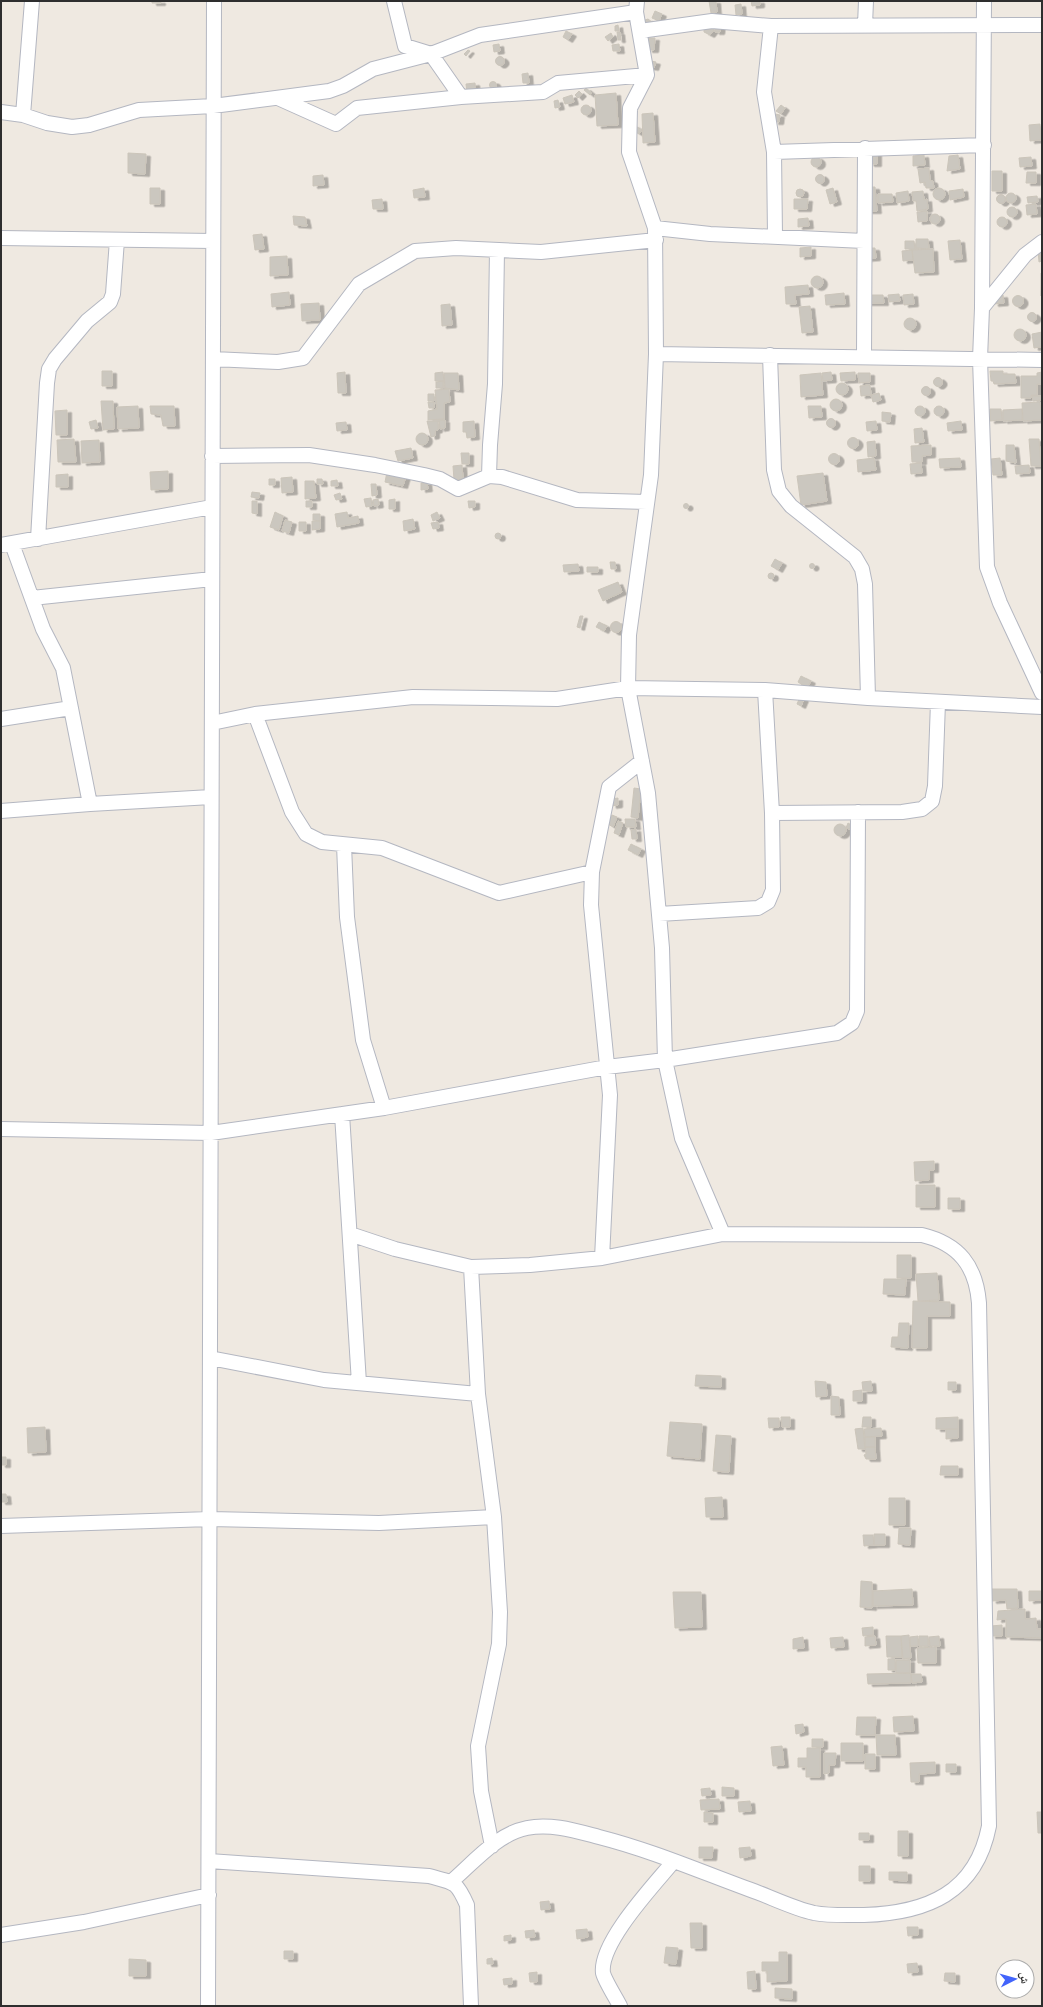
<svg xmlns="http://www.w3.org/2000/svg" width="1043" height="2007" viewBox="0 0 1043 2007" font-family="'Source Sans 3','Noto Naskh Arabic',sans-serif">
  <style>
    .building { fill: #cbc7bf; stroke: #cbc5ba; filter: url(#shadow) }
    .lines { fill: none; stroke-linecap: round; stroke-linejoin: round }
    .minor-casing { stroke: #b4b7c1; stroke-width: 16 }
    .minor { stroke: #fff; stroke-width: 14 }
  </style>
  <defs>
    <filter id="shadow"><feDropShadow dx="4.5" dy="2.5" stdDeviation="0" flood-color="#0004"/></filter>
  </defs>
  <rect width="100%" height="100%" fill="#efe9e1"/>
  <!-- building -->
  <path class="building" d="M152,1H161V3H152Z
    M709,1H716L717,12L711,13Z
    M751,1H760V5L752,6Z
    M741,4L742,14L736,15L735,5Z
    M655,11L662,14L659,21L652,18Z
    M648,19L652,22L646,26L645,20Z
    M618,25L619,31H615V26Z
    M715,25H721L720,32H715Z
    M713,27L714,30L710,35L704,32V29Z
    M566,31L572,34L568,40L563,37Z
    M617,32H620L621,40H618Z
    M611,33L613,37L608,41L605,37Z
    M648,38H655L654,50H648Z
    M499,44L500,51L494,52L493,45Z
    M619,44L620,51H613L612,45Z
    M468,50L470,51L466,56L464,54Z
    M495.5 61a4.5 4.5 0 1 1 9 0a4.5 4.5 0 1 1-9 0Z
    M651,61L656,62L654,68L649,67Z
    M528,73L529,83H523L522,74Z
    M489.5 85a3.5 3.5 0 1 1 7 0a3.5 3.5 0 1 1-7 0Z
    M475,83L476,92L467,93L466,84Z
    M586,88L592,93L590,95L584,90Z
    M579,91L582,94L578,98L575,95Z
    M616,93L618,125L597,126L595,95Z
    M572,95L574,102L565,104L563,98Z
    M558,100L560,107L555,108L554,101Z
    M581 110a5 5 0 1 1 10 0a5 5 0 1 1-10 0Z
    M781,105L785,108L781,114L776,111Z
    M653,113L655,142L643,143L642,114Z
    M775,114L780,115L779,122H774Z
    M1040,124L1041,140L1030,141L1029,125Z
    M634,125L642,130L639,134L631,129Z
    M128,153L146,154L145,174L128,173Z
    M866,153H877V164H870Z
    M924,155L925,165L913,166V156Z
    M958,155L960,169L947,171L949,156Z
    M811 162a5 5 0 1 1 10 0a5 5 0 1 1-10 0Z
    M1031,157L1032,166L1020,167L1019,158Z
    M929,168L930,180L933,181L934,188H926L925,182L920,183L918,169Z
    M992,171H1002V191H992Z
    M1027,172H1036V183H1026Z
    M815.5 179a4.5 4.5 0 1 1 9 0a4.5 4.5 0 1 1-9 0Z
    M323,175L324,185L313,186V176Z
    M867,187H875L877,211H868Z
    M150,188H160V204H150Z
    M424,188L425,197L414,198L413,190Z
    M833,188L837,202L830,204L826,190Z
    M933 194a6 6 0 1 1 12 0a6 6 0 1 1-12 0Z
    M796 193a4 4 0 1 1 8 0a4 4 0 1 1-8 0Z
    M963,189L964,197L950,200L949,191Z
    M908,191L909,201L897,203L896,193Z
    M923,191L924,200L927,199L928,209L917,211L916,201H913L912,192Z
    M1006 198a5 5 0 1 1 10 0a5 5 0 1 1-10 0Z
    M878,194H892L893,202L878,203Z
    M996.5 199a4.5 4.5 0 1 1 9 0a4.5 4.5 0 1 1-9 0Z
    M1037,196L1038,202L1028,203L1027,197Z
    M382,199L383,209H373L372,200Z
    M794,199H808L807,209H794Z
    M1036,204L1037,214L1027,215L1026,205Z
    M1007 212a5 5 0 1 1 10 0a5 5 0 1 1-10 0Z
    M927,211V221L918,222L917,212Z
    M930 219a5 5 0 1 1 10 0a5 5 0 1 1-10 0Z
    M293,216L305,217L307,226L294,225Z
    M997 222a5 5 0 1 1 10 0a5 5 0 1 1-10 0Z
    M808,218L809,226L798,227V219Z
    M262,234L264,249L255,250L253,235Z
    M916,239H928L929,249L916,248Z
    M960,240L962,259L950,260L948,241Z
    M905,241H914L915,249H905Z
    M811,247V256L800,257V248Z
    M866,248H875L876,258L866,259Z
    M933,249L934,272L915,273L912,250Z
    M912,250L913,260L903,261L902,251Z
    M1038,250H1042V261L1039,262Z
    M287,256L288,275L270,276V257Z
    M1041,273H1042L1041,296Z
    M811 282a6 6 0 1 1 12 0a6 6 0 1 1-12 0Z
    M808,285L809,294L795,295L796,304H786L785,287Z
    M289,292L290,305L272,307L271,294Z
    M844,293L845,304L826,305L825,295Z
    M899,294L900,301L889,302L888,295Z
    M913,294L914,304L904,305L903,295Z
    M866,295H883L884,303H866Z
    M1003,295L1004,303L994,304L993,296Z
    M1012.5 301a5.5 5.5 0 1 1 11 0a5.5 5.5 0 1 1-11 0Z
    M319,303L320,320L302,321L301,304Z
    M450,304L452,325L442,326L441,305Z
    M810,306L813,332L802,333L799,307Z
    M1027.5 317a4.5 4.5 0 1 1 9 0a4.5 4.5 0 1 1-9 0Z
    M904 324a6 6 0 1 1 12 0a6 6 0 1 1-12 0Z
    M1014 335a6 6 0 1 1 12 0a6 6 0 1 1-12 0Z
    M1042,332V347L1034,348L1032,334Z
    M102,371H112V386H102Z
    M990,371H1003V374H1015L1016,383L994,384L993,381H991Z
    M345,372L346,393H338L337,373Z
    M443,372L444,381H435V373Z
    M831,372L832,380L823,381L822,373Z
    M855,372V380L841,381L840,373Z
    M1042,372V384H1037V395H1031V398H1021V376H1037V373Z
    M444,373H458L459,390L445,388Z
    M821,373L823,395L801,397L800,375Z
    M858,373H870V382L859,383Z
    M933.5 382a4.5 4.5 0 1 1 9 0a4.5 4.5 0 1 1-9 0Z
    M443,381V388H436V382Z
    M836 389a6 6 0 1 1 12 0a6 6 0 1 1-12 0Z
    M870,385L871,395L861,396L860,386Z
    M921.5 391a4.5 4.5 0 1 1 9 0a4.5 4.5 0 1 1-9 0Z
    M449,389L450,402L444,403V419L428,420V411L437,409L435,390Z
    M879,393L881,400L873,402L871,395Z
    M428,394H434V401H428Z
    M1032,396H1042V400L1033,401Z
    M830 405a6 6 0 1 1 12 0a6 6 0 1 1-12 0Z
    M101,401H113L114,429L103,430Z
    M428,402H434V408H429Z
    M1040,402L1042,420L1023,421L1022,403Z
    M934 411a5 5 0 1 1 10 0a5 5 0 1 1-10 0Z
    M915 411a5 5 0 1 1 10 0a5 5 0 1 1-10 0Z
    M138,406L139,428L118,429L117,407Z
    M150,406H174L175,426H163L161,415L151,414Z
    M808,406H821L822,417L809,418Z
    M990,409H1001L1002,420L990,421Z
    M1022,409V420L1003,421V410Z
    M67,410V435H56L55,411Z
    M882,412L891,413L890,422L882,421Z
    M826.5 423a4.5 4.5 0 1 1 9 0a4.5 4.5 0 1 1-9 0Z
    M96,420L98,428L91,429L89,422Z
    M439,420H445V428L440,429Z
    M427,421H438V430L435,431V436L431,437Z
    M474,421L475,437L467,438L466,432H463V422Z
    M876,421L877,430L867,431L866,422Z
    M961,421L962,430L948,431L947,423Z
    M346,422L347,430L337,431L336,423Z
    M922,428L924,442L915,443L914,429Z
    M416 439a6 6 0 1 1 12 0a6 6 0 1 1-12 0Z
    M847.5 443a5.5 5.5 0 1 1 11 0a5.5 5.5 0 1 1-11 0Z
    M74,439L76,462H58L57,440Z
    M1029,439H1039L1041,466H1031Z
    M99,440L100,462L82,463L81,441Z
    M875,441L876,456L868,457L867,442Z
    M931,445V455L922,456V462H912L911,446Z
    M1006,445H1014L1016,463L1006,461Z
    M411,448L413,458L398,461L395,451Z
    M461,453H469V464H462Z
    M828.5 459a5.5 5.5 0 1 1 11 0a5.5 5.5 0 1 1-11 0Z
    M874,458L876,470L858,472L857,460Z
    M960,458L961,467L940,468L939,459Z
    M1000,458L1002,475H993L991,459Z
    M921,463L922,473L911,474L910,464Z
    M462,465L463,479L454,480L453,466Z
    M1029,465L1030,473L1016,474L1015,466Z
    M168,471V489L151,490L150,472Z
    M387,472L406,476L403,486L385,482Z
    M823,473L827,501L801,505L797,476Z
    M68,474V487H56V475Z
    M292,477L293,492L282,493L281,478Z
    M269,479H275V485H269Z
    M317,479H322L323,484H317Z
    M337,480L338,486H331V481Z
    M305,481H314L316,498L305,499Z
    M427,482L428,489L421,490V483Z
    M371,484H376L377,495L372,496Z
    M252,492L260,493L259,498L251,497Z
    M340,493L342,499L336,500L334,495Z
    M371,498L372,506L366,507L364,499Z
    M378,499L379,505L374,506L373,500Z
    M395,499V509H389V500Z
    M252,501H257V514L252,513Z
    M306,501H312V507H306Z
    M468,501H475V507L469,508Z
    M683.5 506a2.5 2.5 0 1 1 5 0a2.5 2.5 0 1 1-5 0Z
    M275,512L283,516L279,530L270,527Z
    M347,512L348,518L358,516L359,523L337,527L335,514Z
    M437,512L440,518L433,521L431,515Z
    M313,514H320V521L313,520Z
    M413,519L415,529L404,531L403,521Z
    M285,520L292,522L289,533L282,531Z
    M312,521H320V529L312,530Z
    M299,522H306V531H299Z
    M438,522L439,528L433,529L431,523Z
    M495 536a3 3 0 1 1 6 0a3 3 0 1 1-6 0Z
    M775,559L782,563L778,570L771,566Z
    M610,562H615L616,569H611Z
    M809.5 566a2.5 2.5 0 1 1 5 0a2.5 2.5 0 1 1-5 0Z
    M578,564L579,571L564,572L563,565Z
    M587,567H598V572H587Z
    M768 576a3 3 0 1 1 6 0a3 3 0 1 1-6 0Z
    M618,582L622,592L603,601L598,590Z
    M580,616H583L580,628L577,627Z
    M610.5 627a5.5 5.5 0 1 1 11 0a5.5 5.5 0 1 1-11 0Z
    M599,622L607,626L604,631L596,627Z
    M801,676L811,681L807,688L798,682Z
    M800,697L804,699L801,706L797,704Z
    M634,788L641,789L638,818L631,817Z
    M618,798V805L612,806L611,799Z
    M612,815L617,817L613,827L608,824Z
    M625,819H635L636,827H626Z
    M618,821L623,823L619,835L614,833Z
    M848,823L853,826L852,830L846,828Z
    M834 830a6 6 0 1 1 12 0a6 6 0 1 1-12 0Z
    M636,829L637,839H632L631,830Z
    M631,844L641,849L638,855L628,850Z
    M934,1161V1170H929V1180L915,1181L914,1162Z
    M916,1185H935V1207H916Z
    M948,1198H960V1209H948Z
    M897,1255H911V1278H897Z
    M937,1273L939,1300L918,1301L916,1274Z
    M884,1279H906L905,1295L883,1294Z
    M913,1301L950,1302V1316H927V1348H912Z
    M899,1323H909L908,1348L891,1347L892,1337H898Z
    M696,1375L721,1376V1387L695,1386Z
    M815,1381L826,1382L827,1396L816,1397Z
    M871,1381L872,1391H863L862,1382Z
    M948,1382H956V1390H948Z
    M862,1390V1401H853V1391Z
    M831,1396L839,1397L840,1415H831Z
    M781,1417H790V1427H782Z
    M863,1417H871V1427H862Z
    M958,1417V1429H936V1418Z
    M768,1418H779V1427L769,1428Z
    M670,1422L702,1424L700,1459L667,1456Z
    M45,1427L46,1452L28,1453L27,1428Z
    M863,1428L865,1449H858L855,1429Z
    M881,1428L882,1436L865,1437L864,1429Z
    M946,1429H958V1438L946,1439Z
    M716,1435L731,1436L729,1472L713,1471Z
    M865,1437H875V1447H865Z
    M865,1447H875L876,1459H866L864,1455L866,1454Z
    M1,1457H6V1465H1Z
    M941,1466H958V1475H940Z
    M1,1494H6L7,1502H1Z
    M722,1497L723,1517H706L705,1498Z
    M889,1498H905V1525H889Z
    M899,1528H911L910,1545L898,1544Z
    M874,1534H885V1545H874Z
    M863,1535H873L874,1545L864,1546Z
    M861,1581L872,1582V1608L860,1607Z
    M912,1589L913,1605L873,1606V1591Z
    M991,1589H1017L1018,1608L1007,1609L1006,1600L992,1601Z
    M1029,1591H1042V1600L1029,1601Z
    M673,1592H701L702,1627L675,1628Z
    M1025,1609V1619L1036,1618L1037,1629H1042V1638L1006,1637V1619L997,1620L998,1611Z
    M1002,1625V1636H991V1626Z
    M873,1627V1635L863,1636L862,1628Z
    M909,1635L911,1658L903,1659L901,1636Z
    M875,1636L876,1645L865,1646V1637Z
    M886,1636H901L902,1657H887Z
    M918,1636V1646H910V1637Z
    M919,1636H928V1646H919Z
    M939,1636L940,1646H930L929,1637Z
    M803,1637L804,1648L793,1649V1639Z
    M843,1637L844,1647L831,1648L830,1638Z
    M936,1647V1663H918L917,1648Z
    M888,1659H895V1670H888Z
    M896,1660H910V1673H896Z
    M911,1673V1683L868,1684L867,1674Z
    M911,1674H921L922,1682L912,1683Z
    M913,1716L914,1731L894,1732L893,1717Z
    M857,1717H876L875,1735H856Z
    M803,1724L804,1732L796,1734L795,1725Z
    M876,1735H895L896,1755H877Z
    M812,1739H823V1747H812Z
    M841,1743H863V1761H841Z
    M782,1746L784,1765L773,1766L771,1747Z
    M807,1748H820V1777H806V1767H798V1758H807Z
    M824,1753H836L835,1765H829V1773L824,1774Z
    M865,1754H875V1769H865Z
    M935,1762V1773L919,1774V1782H911L910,1763Z
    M946,1764H956V1772H946Z
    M722,1787L734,1788V1796H722Z
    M710,1788L711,1795L702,1796L701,1789Z
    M719,1799L720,1809L701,1810L700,1800Z
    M750,1801L751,1811L739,1812L738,1802Z
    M704,1812L713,1813V1822H704Z
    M1037,1812H1042V1833H1038Z
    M898,1831H908V1856H898Z
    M859,1833H869V1840H859Z
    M699,1847H713L712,1858H699Z
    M750,1847L751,1856L740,1858L739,1848Z
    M859,1866H870V1881H859Z
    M889,1872H907V1881L889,1880Z
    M549,1901L550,1909L541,1910L540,1902Z
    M690,1923H702V1948H691Z
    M907,1927H918V1935L908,1936Z
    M587,1929L588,1937L577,1939L576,1930Z
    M534,1930L535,1937L526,1938L525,1931Z
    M511,1935V1940L504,1941V1936Z
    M666,1947L678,1948L676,1964L664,1963Z
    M284,1951H293V1959H284Z
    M779,1952H787V1981L767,1982V1971H762V1962H779Z
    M492,1958L493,1964H487V1959Z
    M129,1959L146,1960V1976H129Z
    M917,1963L918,1972L908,1973L907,1964Z
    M755,1971L756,1989H748L747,1972Z
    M537,1972V1982H530L529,1973Z
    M945,1973H955V1982L944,1981Z
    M512,1978V1984L504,1985L503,1979Z
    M775,1988L792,1989V1999L775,1998Z"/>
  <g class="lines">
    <defs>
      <path id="minor" d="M394,1L405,46L431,54L461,97
        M984,1L982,308L980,359L987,567L1000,603L1042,693
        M865,25L866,1
        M771,26L764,92L774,152L775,236
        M640,31L712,21L771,26L1042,25
        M278,98L336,124L357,108L461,97L543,92L558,83L647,75
        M1,112L23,115L47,123L72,127L89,125L139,110L213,106L329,91L343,86L373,69L431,54L480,35L636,12
        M23,115L32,1
        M774,152L984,145
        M655,228L710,234L864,241
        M1,238L213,241
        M982,308L1025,255L1042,242
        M656,354L1042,360
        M770,355L774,470L779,491L791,506L855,557L862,569L865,584L868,698
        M864,357L865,148
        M213,359L278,362L303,358L359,284L415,251L456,248L541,252L656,240
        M212,456L309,455L375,465L424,475L440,479L458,489L489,476L502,477L577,500L647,502
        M489,476L490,445L495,384L497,250
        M38,539L47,383L49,369L55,359L87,321L110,302L113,294L117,240
        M12,544L43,629L63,668L90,804
        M1,545L212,507
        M32,598L212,579
        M255,714L292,812L306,834L322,842L382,848L499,893L592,872
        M1,719L71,708
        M212,723L255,714L413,697L557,699L628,688L765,690L868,698L1042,707
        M1,811L90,804L211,797
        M772,813L902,812L922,809L932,801L935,786L938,702
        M344,845L347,917L363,1040L384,1108
        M659,914L758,908L768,902L773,890L772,813L765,690
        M342,1114L359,1383
        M1,1129L211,1133L384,1108L607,1067L665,1060L837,1033L852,1023L857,1011L858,812
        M350,1234L395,1249L471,1267L530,1265L602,1258L723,1234
        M602,1258L610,1095L591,905L592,872L609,787L642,761
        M471,1267L478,1394L494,1517L500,1612L499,1644L478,1746L481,1791L492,1846
        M210,1358L324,1380L478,1394
        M1,1526L210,1519L379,1523L494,1517
        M209,1861L429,1876C454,1883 456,1880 467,1905L471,2006
        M452,1881C474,1862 497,1834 527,1828C551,1823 576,1831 599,1837C654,1851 706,1874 759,1893C777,1900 796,1909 814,1913C830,1916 848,1915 864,1915C927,1913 976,1893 989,1826L979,1303C976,1266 959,1244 922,1235L723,1234L682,1138L665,1060L662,948L648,793L628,688L629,635L651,475L656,354L655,228L629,152L630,108L647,75L636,12L637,1
        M1,1935L84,1922L209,1895
        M208,2006L214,1
        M620,2006C616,1998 605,1981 603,1973C599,1943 654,1885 673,1862"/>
    </defs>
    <!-- minor casing -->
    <use href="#minor" class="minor-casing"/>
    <!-- minor -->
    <use href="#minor" class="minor"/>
  </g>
  <!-- border -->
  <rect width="1043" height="2007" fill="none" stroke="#2e2e2e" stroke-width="4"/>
  <!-- north arrow -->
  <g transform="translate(1015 1979) rotate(84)"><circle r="19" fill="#ffffff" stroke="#ababab"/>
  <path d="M0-3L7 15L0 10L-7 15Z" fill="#4264fb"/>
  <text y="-6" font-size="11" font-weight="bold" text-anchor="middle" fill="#2e2e2e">ش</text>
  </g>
</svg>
